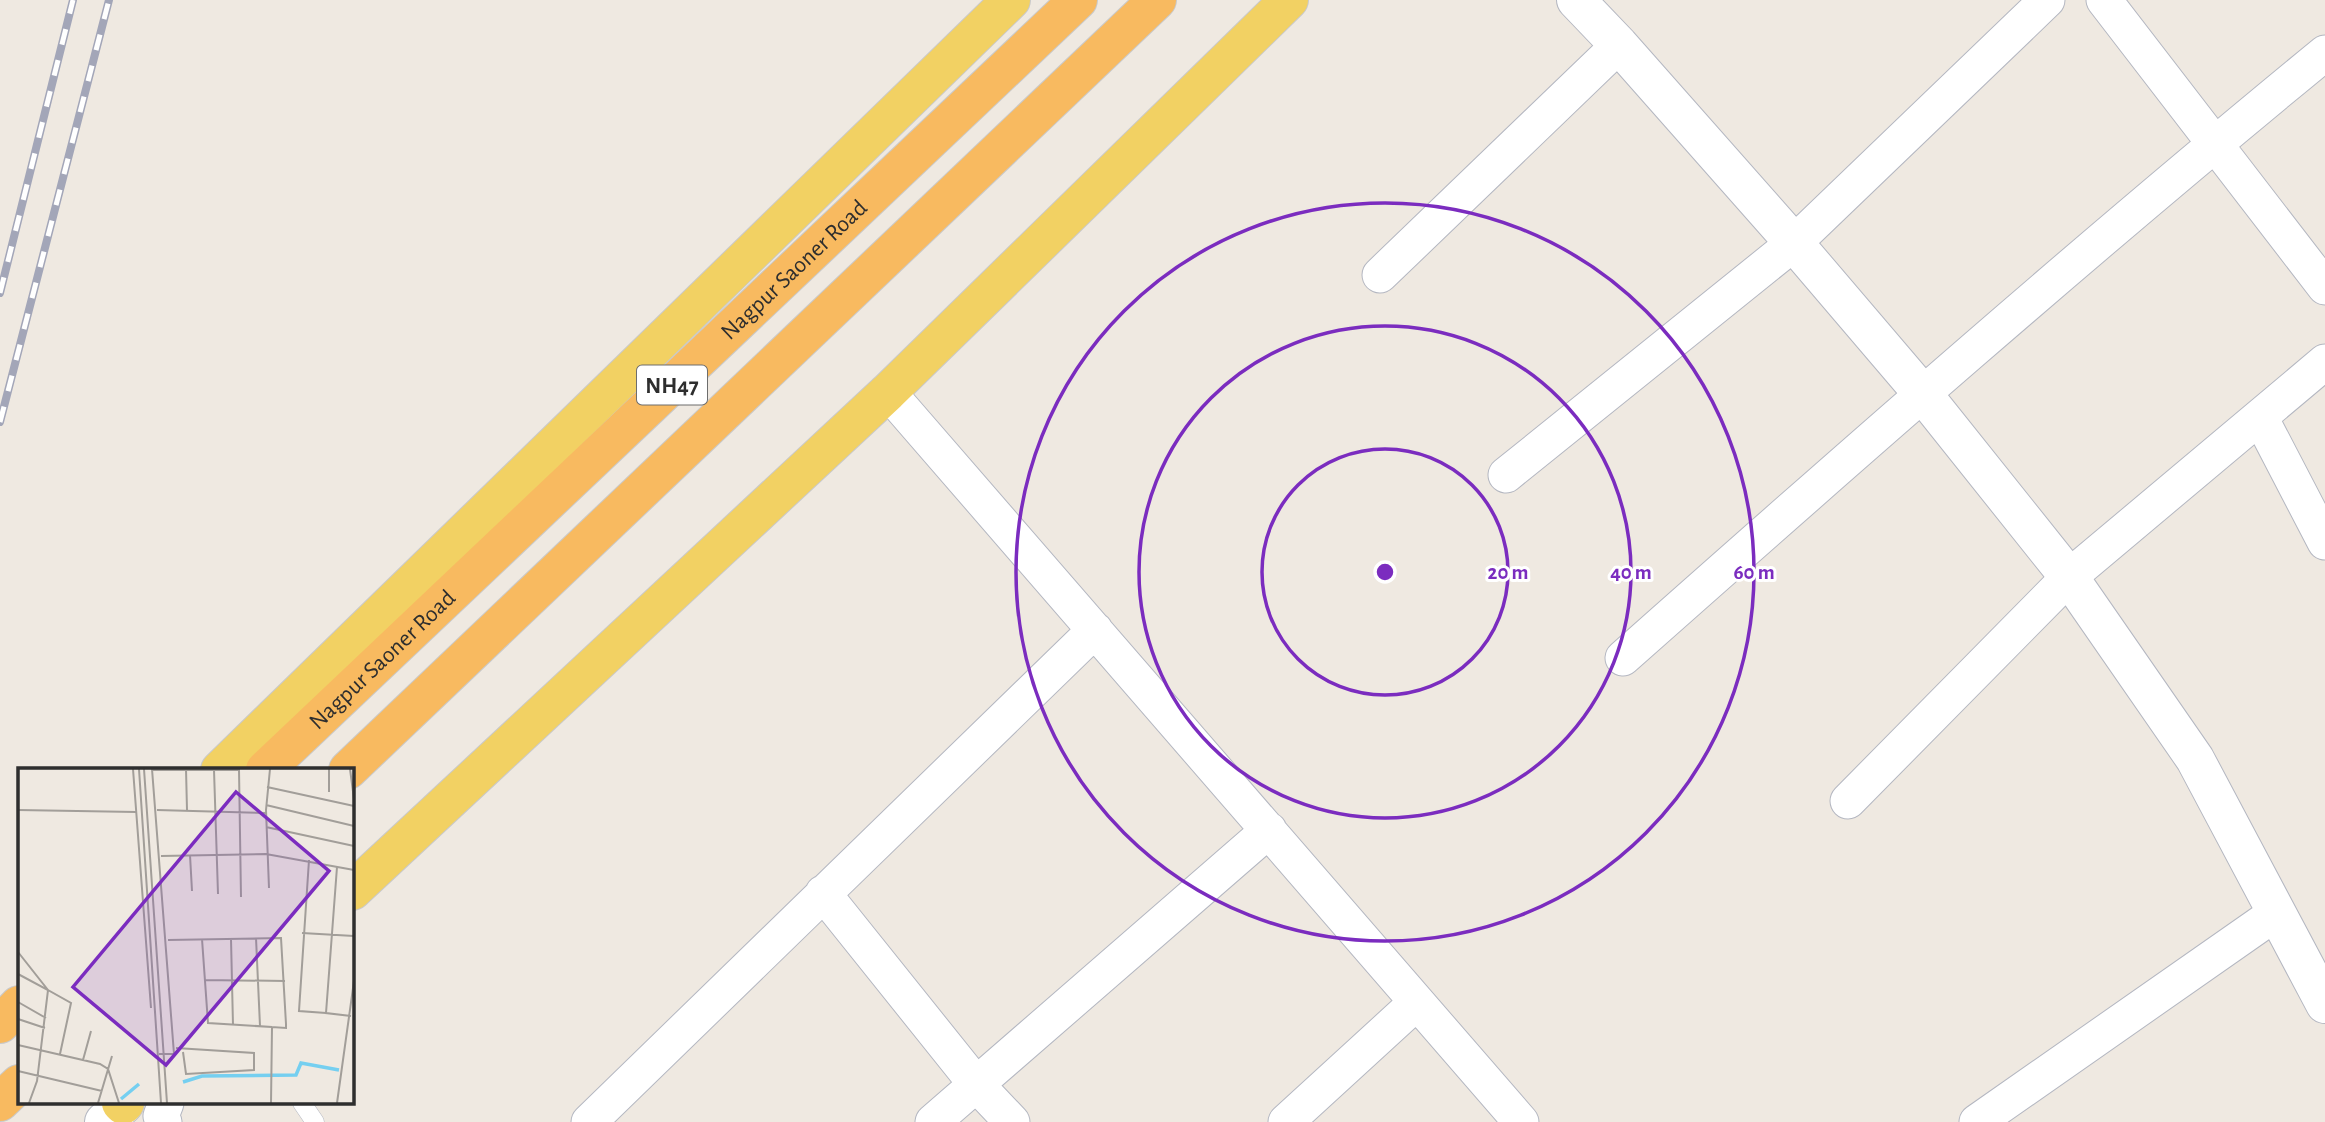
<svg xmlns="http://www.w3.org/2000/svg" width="2325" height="1122" viewBox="0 0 2325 1122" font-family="'Alegreya Sans',sans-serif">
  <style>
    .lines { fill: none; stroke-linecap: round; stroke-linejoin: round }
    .service-casing { stroke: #b4b7c1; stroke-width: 19 }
    .minor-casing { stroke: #b4b7c1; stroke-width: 37 }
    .tertiary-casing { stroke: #b4b7c1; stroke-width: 40 }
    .secondary-casing { stroke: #b4b7c1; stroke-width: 40 }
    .primary-casing { stroke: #c9c9c9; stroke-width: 40 }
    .trunk-casing { stroke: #c9c9c9; stroke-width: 40 }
    .service { stroke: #fff; stroke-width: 18 }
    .minor { stroke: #fff; stroke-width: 35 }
    .tertiary { stroke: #fff; stroke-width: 38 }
    .secondary { stroke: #fff; stroke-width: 38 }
    .primary { stroke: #f2d163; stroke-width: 38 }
    .trunk { stroke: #f8ba60; stroke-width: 38 }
    .rail-casing { stroke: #a3a6b8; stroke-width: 8 }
    .rail { stroke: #fff; stroke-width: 5; stroke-dasharray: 16; stroke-linecap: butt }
    .ring { fill: none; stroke: #7b2cbf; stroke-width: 3.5 }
    .labels { text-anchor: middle; stroke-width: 6; stroke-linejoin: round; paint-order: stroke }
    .shield { fill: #fff; stroke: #6d6d6d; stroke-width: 2 }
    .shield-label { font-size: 23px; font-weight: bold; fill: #2e2e2e }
    .street-label { font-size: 24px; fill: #2e2e2e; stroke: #fff }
    .inset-river { fill: none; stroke: #75cff0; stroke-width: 3.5 }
    .inset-road { fill: none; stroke: #a29e99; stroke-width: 2 }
    .view { fill: #7b2cbf; fill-opacity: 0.15; stroke: #7b2cbf; stroke-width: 3.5 }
    .inset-edge { fill: none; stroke: #2e2e2e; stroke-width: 3.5 }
    .centre { fill: #7b2cbf; stroke: #fff; stroke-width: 3.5 }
    .ring-label { font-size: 21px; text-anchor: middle; font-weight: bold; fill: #7b2cbf; stroke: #fff; stroke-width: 6; stroke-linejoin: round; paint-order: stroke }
  </style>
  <rect width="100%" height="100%" fill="#efe9e1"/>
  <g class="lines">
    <defs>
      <path id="service" d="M302,1103L315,1122"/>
      <path id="minor" d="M2104,0L2325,287
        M1380,275L1619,45
        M888,392L1521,1122
        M2260,417L2325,542
        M1506,475L1794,243L2047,0
        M1623,658C1854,453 2086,249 2325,53
        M1848,801L2069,577L2325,362
        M823,893L976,1084L1012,1122
        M164,1122L161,1116L166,1103
        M589,1122L1095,630
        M933,1122L1269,830
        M1286,1122L1417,1002
        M1977,1122L2276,913"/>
      <path id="tertiary" d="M104,1122L123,1105"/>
      <path id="secondary" d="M1576,0L1619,45L1794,243L1922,393L2069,577L2195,759L2325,1004"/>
      <path id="primary" d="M220,770L1011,0
        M352,891L888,392L1289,0
        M121,1103L123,1105L125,1103"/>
      <g id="trunk">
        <path id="s1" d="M265,770L1078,0"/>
        <path d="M348,770L1157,0"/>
        <path d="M0,1024L19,1005"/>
        <path d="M0,1102L19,1084"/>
      </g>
    </defs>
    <!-- service casing -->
    <use href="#service" class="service-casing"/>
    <!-- minor casing -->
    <use href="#minor" class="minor-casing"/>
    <!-- tertiary casing -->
    <use href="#tertiary" class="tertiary-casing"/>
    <!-- secondary casing -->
    <use href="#secondary" class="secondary-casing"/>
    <!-- primary casing -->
    <use href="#primary" class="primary-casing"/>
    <!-- trunk casing -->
    <use href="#trunk" class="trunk-casing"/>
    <!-- service -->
    <use href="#service" class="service"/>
    <!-- minor -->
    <use href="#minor" class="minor"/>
    <!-- tertiary -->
    <use href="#tertiary" class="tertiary"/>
    <!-- secondary -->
    <use href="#secondary" class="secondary"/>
    <!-- primary -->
    <use href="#primary" class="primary"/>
    <!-- trunk -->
    <use href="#trunk" class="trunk"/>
    <defs>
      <path id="rail" d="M0,293L73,0
        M0,422L109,0"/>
    </defs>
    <!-- rail casing -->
    <use href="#rail" class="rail-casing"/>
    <!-- rail -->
    <use href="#rail" class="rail"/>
  </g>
  <!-- distance rings -->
  <g class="ring">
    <circle cx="1385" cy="572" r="123"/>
    <circle cx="1385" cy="572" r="246"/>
    <circle cx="1385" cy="572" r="369"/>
  </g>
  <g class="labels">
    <!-- shield labels -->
    <rect class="shield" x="637" y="365.5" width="70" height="39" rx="5"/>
    <g class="shield-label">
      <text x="672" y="393">NH47</text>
    </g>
    <!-- street labels -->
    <g class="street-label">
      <text dy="8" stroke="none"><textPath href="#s1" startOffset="728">Nagpur Saoner Road</textPath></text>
      <text dy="8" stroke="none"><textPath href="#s1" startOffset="161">Nagpur Saoner Road</textPath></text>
    </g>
  </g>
  <!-- overview -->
  <g transform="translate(18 768)">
    <rect width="336" height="336" fill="#efe9e1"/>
    <path class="inset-river" d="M165,314L184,308L278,307L283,295L321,302M103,331L121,316"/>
    <path class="inset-road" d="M115,1L133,240M121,1L143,335M126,1L149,335M134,1L156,286H141M168,1L169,42M311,1V24M332,1L336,31M134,2H221L223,129M196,2L200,126M249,19L336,38M248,37L336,58M0,42L118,44M139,42L248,45M248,59L336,78M172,87L174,123M143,88L248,86L336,102M291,92L281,243L308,245M319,99L308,245L333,248M251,120L248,42L252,1M284,165L336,168M238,170L242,258M184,171L190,255L254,259M213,171L215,257M150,172L263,170L268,256V260L254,259L253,335M0,184L30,222L53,235L42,286M0,206L30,222L19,313L11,335M187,212L267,213M0,234L28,250M0,251L27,260M0,277L82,296L90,301L101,335M158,280L236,285V302L168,306L165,284M65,292L73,263M0,303L84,323M80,335L94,288M319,335L336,213"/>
    <path class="view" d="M218,24L311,103L148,297L55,219Z"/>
    <rect width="336" height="336" class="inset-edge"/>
  </g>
  <circle cx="1385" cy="572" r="10" class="centre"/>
  <g class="ring-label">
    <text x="1508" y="579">20 m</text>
    <text x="1631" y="579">40 m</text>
    <text x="1754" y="579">60 m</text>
  </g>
</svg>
